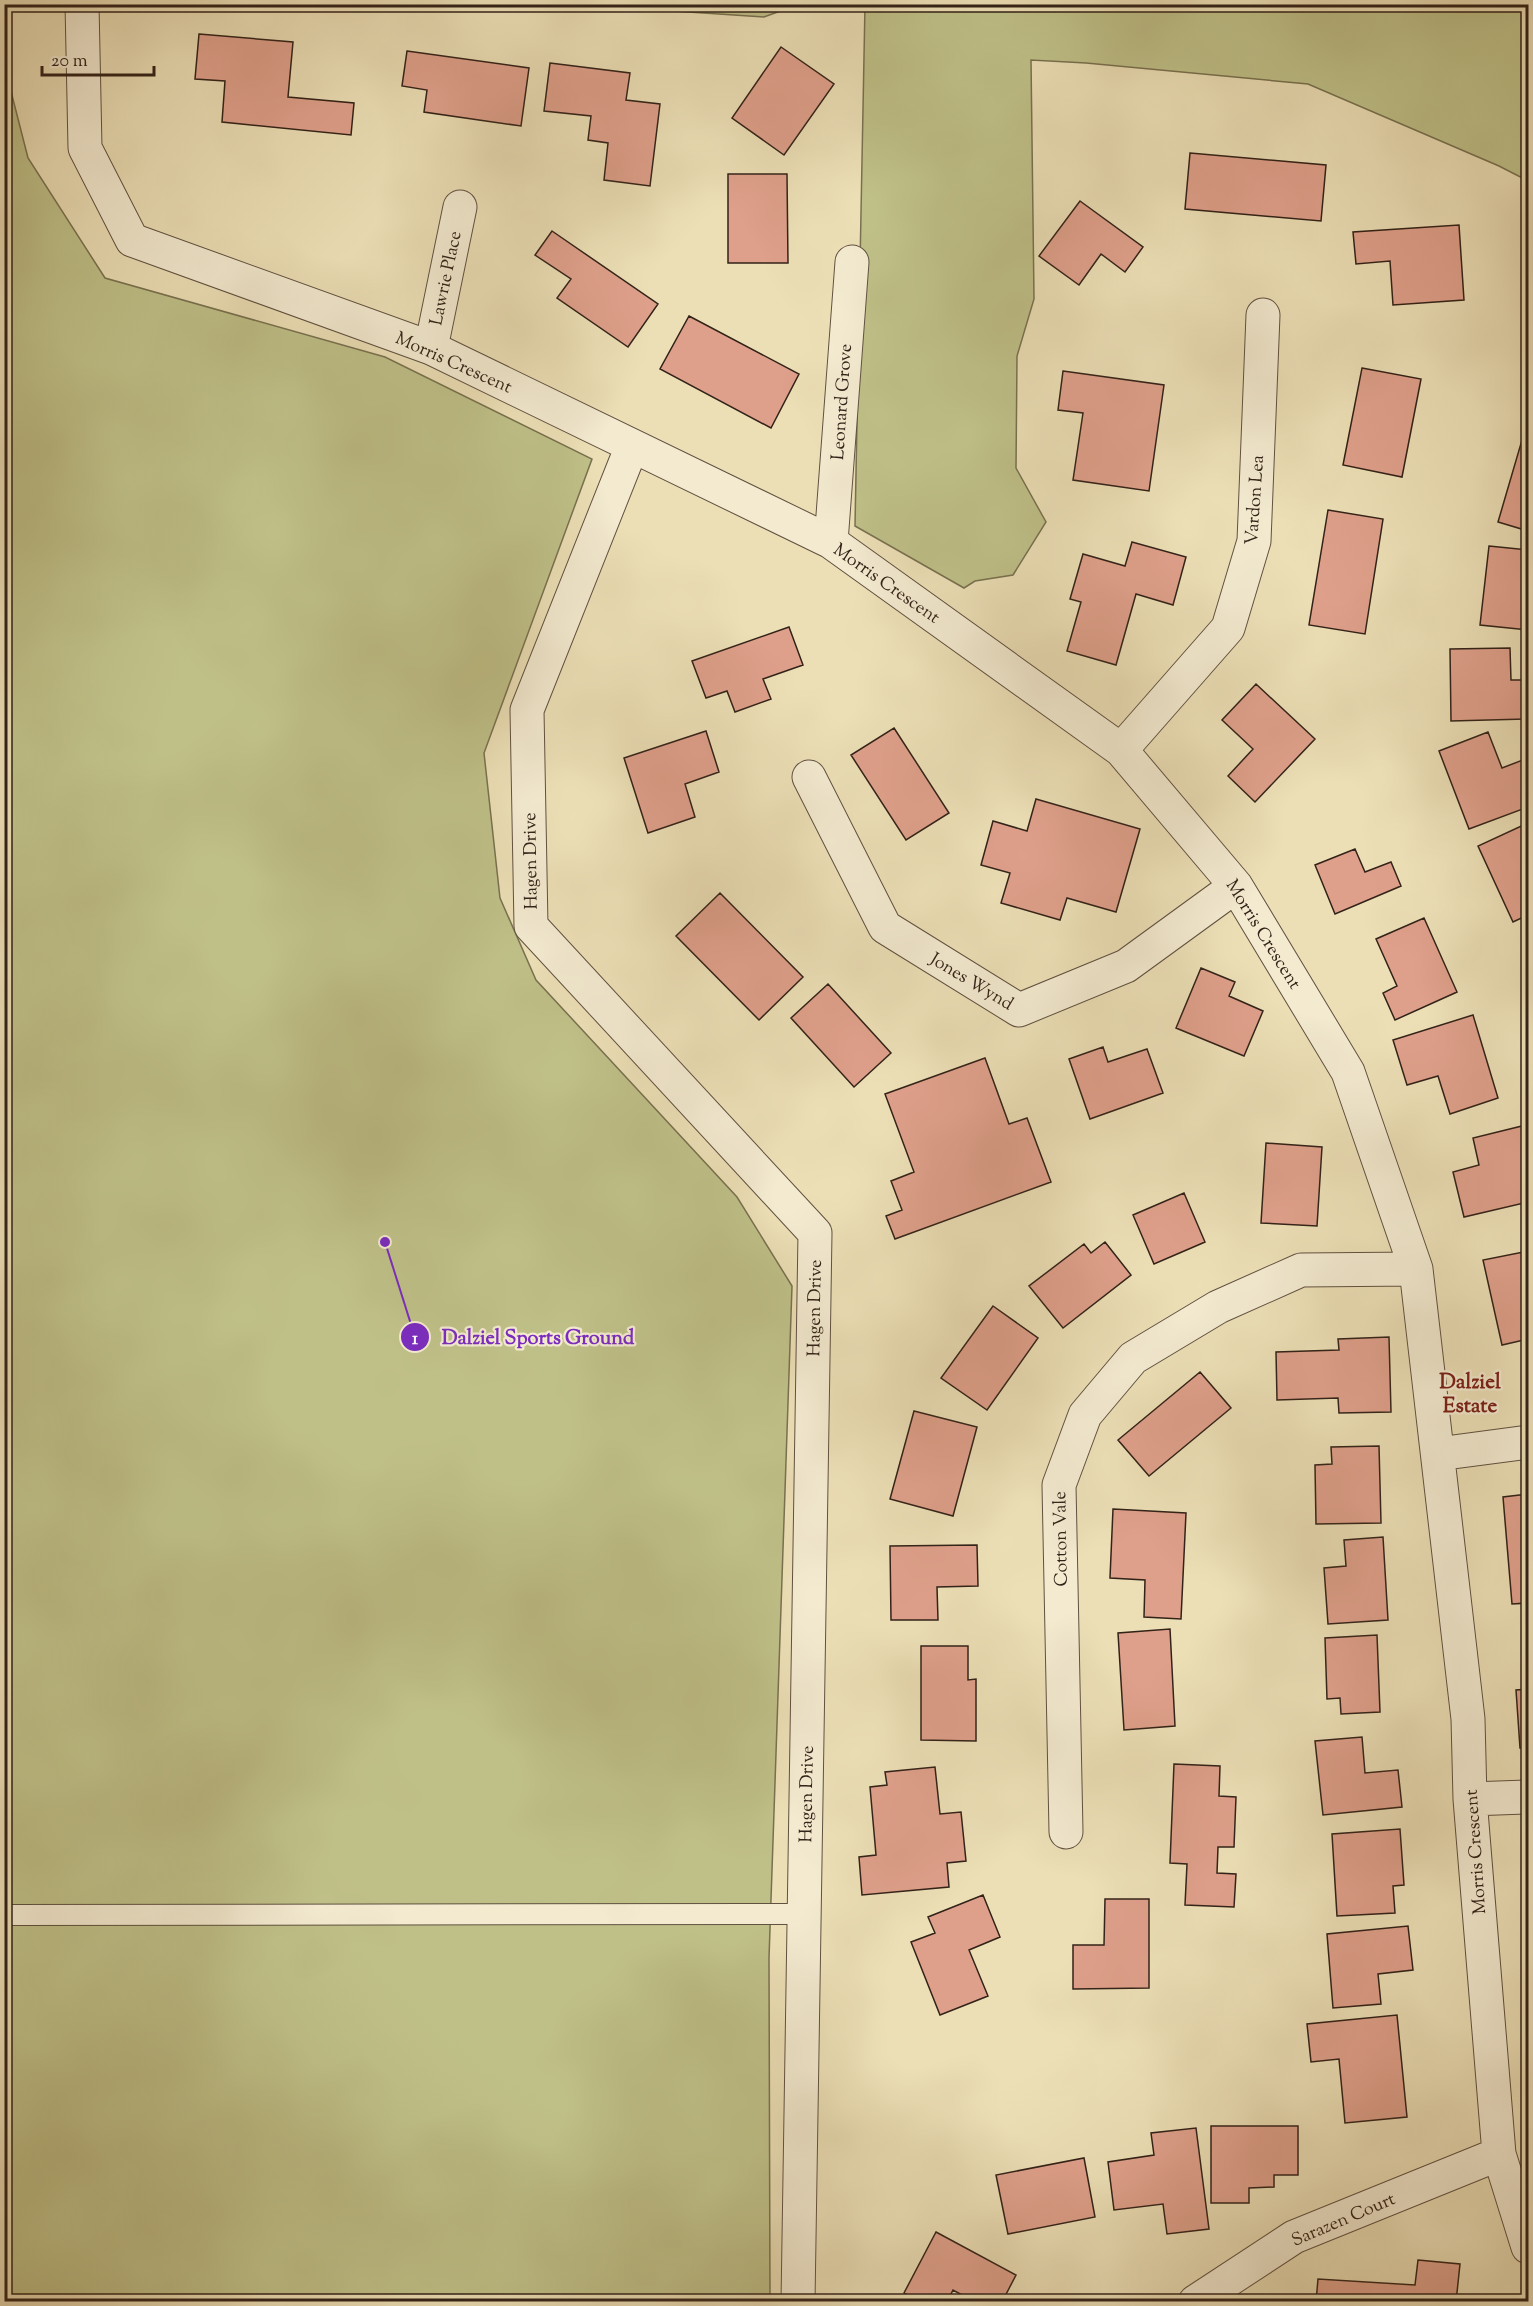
<svg xmlns="http://www.w3.org/2000/svg" width="1533" height="2306" viewBox="0 0 1533 2306" font-family="'Sorts Mill Goudy',serif">
  <style>
    .green { fill: #bfc088; stroke: #787150; stroke-width: 1.5 }
    .building { fill: #dfa08b; stroke: #322218; stroke-width: 1.5 }
    .lines { fill: none; stroke-linecap: round; stroke-linejoin: round }
    .lane-casing { stroke: #605140; stroke-width: 22 }
    .street-casing { stroke: #605140; stroke-width: 35 }
    .lane { stroke: #f3ead0; stroke-width: 20 }
    .street { stroke: #f3ead0; stroke-width: 33 }
    .labels { text-anchor: middle; stroke-width: 4.5; stroke-linejoin: round; paint-order: stroke }
    .street-label { font-size: 18px; fill: #322218; stroke: #f3ead0 }
    .quarter-label { font-size: 21px; font-weight: bold; fill: #7a1f14; stroke: #f3ead0 }
    .leader { fill: none; stroke: #7b2cbf; stroke-width: 2 }
    .callout-dot { fill: #7b2cbf; stroke: #f3ead0; stroke-width: 2 }
    .mark-label { font-size: 18px; text-anchor: middle; font-weight: bold; fill: #fff }
    .callout-label { font-size: 20px; text-anchor: middle; font-weight: bold; fill: #7b2cbf; stroke: #f3ead0; stroke-width: 4.5; stroke-linejoin: round; paint-order: stroke }
  </style>
  <rect width="100%" height="100%" fill="#ecdfb6"/>
  <filter id="stains"><feTurbulence type="fractalNoise" baseFrequency=".00333" numOctaves="4"/><feColorMatrix values="0 0 0 0 .2 0 0 0 0 .09 0 0 0 0 .02 0 0 0 .5 -.17"/></filter>
  <radialGradient id="worn" r=".72"><stop offset=".6" stop-color="#630" stop-opacity="0"/><stop offset="1" stop-color="#630" stop-opacity=".3"/></radialGradient>
  <!-- green -->
  <path class="green" d="M582,5H797L764,17Z
    M865,5H1528V181L1499,166L1308,84L1086,63L1031,60L1034,299L1017,356L1016,468L1046,522L1013,575L975,581L964,588L855,526Z
    M4,64L28,158L105,278L385,357L592,459L484,753L500,898L536,980L737,1197L792,1286L769,1958L770,2301H5Z"/>
  <!-- building -->
  <path class="building" d="M199,34L293,42L288,97L354,103L351,135L222,122L225,81L195,79Z
    M781,47L834,84L784,155L732,118Z
    M407,51L529,68L521,126L424,112L427,90L402,86Z
    M550,63L630,73L626,100L660,104L650,186L604,180L608,143L588,140L591,116L544,111Z
    M1190,153L1326,165L1321,221L1185,209Z
    M728,174H787L788,263H728Z
    M1080,201L1143,247L1125,272L1101,254L1079,285L1039,256Z
    M1459,225L1464,300L1393,305L1390,261L1356,264L1353,232Z
    M552,231L658,304L628,347L557,298L571,279L535,255Z
    M689,316L799,374L771,428L660,369Z
    M1362,368L1421,379L1402,477L1343,465Z
    M1063,371L1164,385L1149,491L1073,480L1083,413L1058,410Z
    M1527,423L1528,424V531L1498,522Z
    M1328,510L1383,519L1365,634L1309,625Z
    M1132,542L1186,557L1173,605L1136,594L1116,665L1067,651L1081,602L1070,599L1083,554L1125,566Z
    M1489,546L1528,550V630L1480,625Z
    M789,627L803,665L763,679L771,699L735,712L727,691L706,698L692,661Z
    M1510,648L1511,680H1528V719L1451,721L1450,649Z
    M1256,684L1315,739L1255,802L1228,776L1253,749L1222,720Z
    M894,728L949,813L906,840L851,755Z
    M706,731L719,772L685,784L695,817L648,833L624,758Z
    M1488,732L1502,768L1528,758V807L1469,829L1439,751Z
    M1036,799L1140,829L1116,912L1067,898L1060,920L1001,903L1010,873L981,865L993,821L1027,831Z
    M1528,823V915L1513,922L1478,846Z
    M1355,849L1365,872L1391,862L1401,886L1335,914L1315,865Z
    M720,893L803,977L759,1020L676,936Z
    M1424,918L1457,992L1395,1020L1383,993L1397,986L1376,939Z
    M1201,968L1235,982L1229,996L1263,1011L1244,1056L1176,1028Z
    M828,984L891,1053L854,1087L791,1018Z
    M1473,1015L1498,1098L1450,1114L1438,1076L1407,1085L1393,1040Z
    M1103,1047L1108,1062L1147,1049L1163,1093L1090,1119L1069,1059Z
    M985,1058L1009,1124L1027,1118L1051,1182L895,1239L886,1216L902,1210L891,1181L914,1172L885,1094Z
    M1522,1126L1528,1156V1202L1464,1217L1453,1172L1479,1165L1473,1138Z
    M1266,1143L1322,1147L1317,1226L1261,1223Z
    M1184,1193L1205,1242L1154,1264L1133,1215Z
    M1105,1242L1131,1275L1063,1328L1029,1286L1084,1244L1091,1253Z
    M1528,1251V1339L1502,1345L1483,1260Z
    M993,1306L1038,1338L987,1410L941,1378Z
    M1389,1337L1391,1412L1339,1413L1338,1398L1277,1400L1276,1352L1339,1350L1338,1339Z
    M1200,1372L1231,1408L1149,1476L1118,1440Z
    M914,1411L977,1427L953,1516L890,1499Z
    M1379,1446L1381,1523L1316,1524L1315,1465L1332,1464L1331,1447Z
    M1528,1494V1603L1512,1604L1503,1497Z
    M1113,1509L1186,1513L1181,1619L1144,1617L1145,1580L1110,1578Z
    M1383,1537L1388,1620L1328,1624L1324,1568L1346,1566L1344,1540Z
    M977,1545L978,1586L937,1587L938,1620H891L890,1546Z
    M1170,1629L1175,1726L1124,1730L1118,1633Z
    M1377,1635L1380,1712L1341,1714L1340,1698L1327,1699L1325,1638Z
    M921,1646H968V1680L976,1679V1741L921,1740Z
    M1528,1689V1748H1520L1516,1690Z
    M1362,1737L1365,1773L1398,1770L1402,1807L1323,1815L1315,1741Z
    M1174,1764L1220,1766L1219,1796L1236,1797L1234,1847H1218L1217,1873L1236,1874L1234,1907L1185,1905L1187,1864L1170,1863Z
    M935,1767L940,1814L961,1812L966,1861L947,1863L949,1887L862,1895L859,1857L876,1855L870,1787L887,1785L885,1772Z
    M1400,1829L1404,1885L1393,1886L1395,1913L1337,1916L1332,1834Z
    M983,1895L1000,1937L969,1950L988,1996L940,2015L911,1942L935,1933L928,1917Z
    M1105,1899H1149V1988L1073,1989V1945H1104Z
    M1408,1926L1413,1970L1378,1974L1381,2004L1333,2008L1327,1934Z
    M1397,2015L1407,2117L1345,2123L1339,2059L1311,2062L1307,2024Z
    M1211,2126H1298V2175H1274V2187L1249,2188V2203H1211Z
    M1196,2128L1209,2229L1167,2234L1163,2204L1114,2210L1108,2162L1154,2155L1151,2133Z
    M1084,2158L1095,2217L1008,2234L996,2175Z
    M936,2232L1016,2275L1002,2302H975L953,2290L947,2302H920L904,2293Z
    M1418,2260L1460,2264L1456,2302H1316L1318,2279L1415,2285Z"/>
  <g class="lines">
    <defs>
      <path id="lane" d="M4,1915L804,1914"/>
      <path id="street" d="M82,4L85,148L132,240L431,348L831,542L1121,750L1236,886L1348,1072L1416,1269L1468,1719L1470,1799L1499,2154L1528,2247
        M431,348L460,207
        M632,446L527,710L531,926L815,1233L798,2302
        M831,542L852,262
        M1121,750L1228,628L1254,541L1263,315
        M809,777L885,927L1019,1010L1126,966L1236,886
        M1438,1454L1528,1442
        M1470,1799L1528,1797
        M1066,1832L1059,1485L1085,1415L1133,1358L1218,1307L1301,1270L1416,1269
        M1195,2302L1294,2237L1499,2154"/>
    </defs>
    <!-- lane casing -->
    <use href="#lane" class="lane-casing"/>
    <!-- street casing -->
    <use href="#street" class="street-casing"/>
    <!-- lane -->
    <use href="#lane" class="lane"/>
    <!-- street -->
    <use href="#street" class="street"/>
  </g>
  <g class="labels">
    <!-- street labels -->
    <g class="street-label">
      <text transform="translate(445 278) rotate(-78)" y="6">Lawrie Place</text>
      <text transform="translate(454 362) rotate(24)" y="6">Morris Crescent</text>
      <text transform="translate(841 402) rotate(-86)" y="6">Leonard Grove</text>
      <text transform="translate(1254 500) rotate(-86)" y="6">Vardon Lea</text>
      <text transform="translate(887 583) rotate(35)" y="6">Morris Crescent</text>
      <text transform="translate(530 861) rotate(-91)" y="6">Hagen Drive</text>
      <text transform="translate(1264 934) rotate(58)" y="6">Morris Crescent</text>
      <text transform="translate(972 981) rotate(31)" y="6">Jones Wynd</text>
      <text transform="translate(814 1308) rotate(-89)" y="6">Hagen Drive</text>
      <text transform="translate(1060 1539) rotate(-91)" y="6">Cotton Vale</text>
      <text transform="translate(806 1794) rotate(-89)" y="6">Hagen Drive</text>
      <text transform="translate(1475 1852) rotate(-94)" y="6">Morris Crescent</text>
      <text transform="translate(1343 2219) rotate(-23)" y="6">Sarazen Court</text>
    </g>
    <!-- quarter labels -->
    <g class="quarter-label">
      <text x="1470" y="1388">Dalziel<tspan x="1470" dy="24">Estate</tspan></text>
    </g>
  </g>
  <!-- callouts -->
  <path class="leader" d="M385 1242L415 1337"/>
  <g class="callout-dot">
    <circle cx="385" cy="1242" r="6"/>
    <circle cx="415" cy="1337" r="15"/>
  </g>
  <g class="mark-label">
    <text x="415" y="1344">1</text>
  </g>
  <g class="callout-label">
    <text x="538" y="1344">Dalziel Sports Ground</text>
  </g>
  <!-- margin -->
  <rect width="1533" height="2306" fill="none" stroke="#ecdfb6" stroke-width="24"/>
  <rect x="6" y="6" width="1521" height="2294" fill="none" stroke="#322218" stroke-width="3"/>
  <rect x="12" y="12" width="1509" height="2282" fill="none" stroke="#322218" stroke-width="1.5"/>
  <!-- scale -->
  <path d="M42 66v9h112v-9" fill="none" stroke="#322218" stroke-width="3"/>
  <text x="51" y="66" font-size="18" fill="#322218" stroke="#f3ead0" stroke-width="4.5" paint-order="stroke">20 m</text>
  <rect width="100%" height="100%" filter="url(#stains)"/>
  <rect width="100%" height="100%" fill="url(#worn)"/>
</svg>
